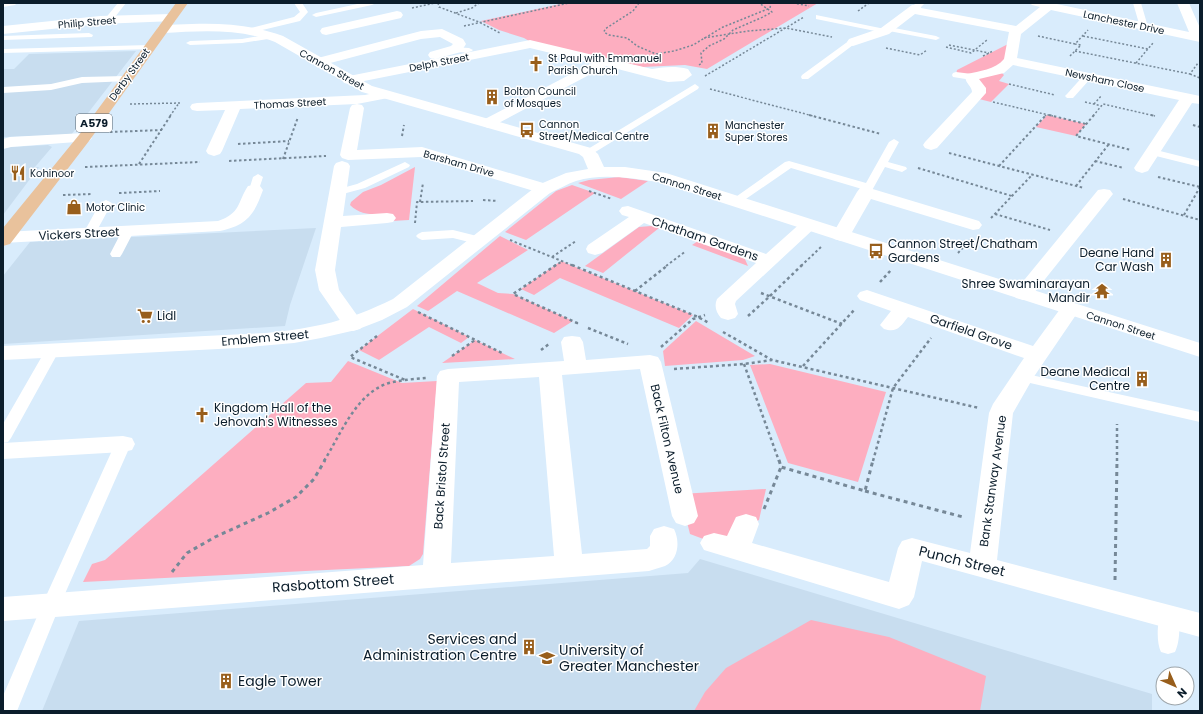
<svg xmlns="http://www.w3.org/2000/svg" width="1203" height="714" viewBox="0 0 1203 714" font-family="Poppins,sans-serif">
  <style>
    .built { fill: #c8ddef }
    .green { fill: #fdaec0 }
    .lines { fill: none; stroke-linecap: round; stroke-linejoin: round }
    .path-far3 { stroke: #768897; stroke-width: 1.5; stroke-dasharray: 2 2; stroke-linecap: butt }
    .path-far2 { stroke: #768897; stroke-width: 2; stroke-dasharray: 2.5 2.5; stroke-linecap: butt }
    .path-far1 { stroke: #768897; stroke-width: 2.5; stroke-dasharray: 3 3; stroke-linecap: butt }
    .path { stroke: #768897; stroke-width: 3; stroke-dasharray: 4 4; stroke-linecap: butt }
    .lane { fill: #fff; fill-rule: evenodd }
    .street { fill: #fff; fill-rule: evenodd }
    .secondary { fill: #fff; fill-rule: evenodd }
    .primary { fill: #e9c29c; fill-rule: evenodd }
    .labels { text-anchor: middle; stroke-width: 3; stroke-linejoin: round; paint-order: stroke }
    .far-street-label { font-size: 10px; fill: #0b1d2b; stroke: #fff }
    .far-poi-label { font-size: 10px; fill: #0b1d2b; stroke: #fff; text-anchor: start }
    .shield { fill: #fff; stroke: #54616b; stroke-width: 1 }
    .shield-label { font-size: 11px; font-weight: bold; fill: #0b1d2b }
    .street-label { font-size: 12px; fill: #0b1d2b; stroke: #fff }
    .poi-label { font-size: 12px; fill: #0b1d2b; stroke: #fff; text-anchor: start }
    .near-street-label { font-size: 14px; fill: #0b1d2b; stroke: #fff }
    .near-poi-label { font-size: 14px; fill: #0b1d2b; stroke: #fff; text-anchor: start }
  </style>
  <rect width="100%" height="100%" fill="#d9ecfc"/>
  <!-- built -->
  <path class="built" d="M136,51L71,135L3,137V69H14L29,54Z
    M48,145L52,147L35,167H39L3,215V149L10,147Z
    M316,228L290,305L285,326L3,344V276L30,242Z
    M700,559L1152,694V711H42L79,621L688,573Z"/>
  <!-- green -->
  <path class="green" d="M565,3H818L707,69L685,65L642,67L529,41L524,38L499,30L481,21Z
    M1014,41L999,70L1004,75L999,81L1009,84L991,102L975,98L971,78L956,75L957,70Z
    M1047,115L1086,124L1076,136L1036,127Z
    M415,167L409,220L392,221V214C377,214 362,217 350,205L351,202L363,192L381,185Z
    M619,177L648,181L621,199L578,183L589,180Z
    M572,185L595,193L526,240L505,232L556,191Z
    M651,226L659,228L603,273L585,266L639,227Z
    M500,236L528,250L477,283L498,293L513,294L573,321L554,333L457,291L428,311L417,306Z
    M698,241L744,257L748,266L692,245Z
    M561,261L693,315L679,328L560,278L534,295L521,289Z
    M413,309L469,337L461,343L429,327L379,360L359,350Z
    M696,321L755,356L743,360L665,366L663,351Z
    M475,340L515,359L442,363Z
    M348,361L402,383L437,381L423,554L420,559L409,566L83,582L92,564L105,560L306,383L331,382Z
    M770,364L886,392L858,482L788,463L750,365Z
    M766,489L759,520L714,543L690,534L680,494Z
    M811,620L889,637L986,676L980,711H694L705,692L726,668Z"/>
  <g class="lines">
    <!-- path-far3 -->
    <path class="path-far3" d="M438,3L439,7L479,22L500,33
      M639,3L633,11L605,29L604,32L609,35L627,38L637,46L656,54
      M793,3L809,6
      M412,8L435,3
      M858,11L869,3
      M456,13L472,8L479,3
      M464,26L569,3
      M1038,36L1075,44L1088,30
      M1083,36L1148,49
      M704,38L748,31L786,28L832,37
      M949,45L989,53
      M946,47L971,53L987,40
      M886,48L920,55L927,50
      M1075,51L1190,74L1198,63H1200
      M656,54L674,51L693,45L723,27L770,8L771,3
      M983,56L993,51
      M1070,56L1081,45L1075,44
      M1136,63L1153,43
      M699,65L702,63L701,53L709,46L724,39L733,30L763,17L772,12L759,3
      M1190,74L1200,78
      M705,76L804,17
      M1009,84L1055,95
      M710,89L813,116
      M993,102L1053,116
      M1085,102L1102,106
      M130,104L181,103
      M1094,104L1102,95
      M170,116L179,103
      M1045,116L1046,115
      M1093,116L1103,104L1155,116"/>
    <!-- path-far2 -->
    <path class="path-far2" d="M809,115L881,134
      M1049,115L1086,124
      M1094,115L1076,136L1131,150
      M1151,115L1155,116
      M1193,125L1200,127
      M110,132L162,130
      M402,136L404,125
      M238,144L289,141
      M949,153L1084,188
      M283,159L298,117
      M229,161L326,156
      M1095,161L1124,168
      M139,164L171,115
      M999,166L1046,115
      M85,167L200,162
      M918,168L1012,196
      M1158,177L1200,187
      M1076,186L1109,144
      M589,191L612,199
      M119,193L160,191
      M63,195L92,194
      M1123,199L1200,220
      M483,200L498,201
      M420,202L423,183
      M995,214L1050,230
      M1184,215L1200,187
      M991,218L1032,175
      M415,223L417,202L473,201
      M510,240L574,266
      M958,253L970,240
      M552,257L576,241
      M554,266L561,262
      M666,266L686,251
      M801,266L821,247"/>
    <!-- path-far1 -->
    <path class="path-far1" d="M556,265L513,294L577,323L576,324
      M572,265L698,317L709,323
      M880,282L892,269
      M635,291L668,265
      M761,293L842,324
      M770,296L802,265
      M418,312L502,353
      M748,316L769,297
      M588,328L628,344
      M723,332L772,360L979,408
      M377,336L350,357L405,380
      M661,347L693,319L705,315
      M541,350L549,344
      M452,356L475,340
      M744,364L779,461
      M803,366L855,309
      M674,369L744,364L772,360
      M324,461C341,434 356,393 389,383C401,380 414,379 426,378
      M873,461L893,388L931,338
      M1117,461V424"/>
    <!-- path -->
    <path class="path" d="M779,460L781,467L865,491L873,460
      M865,491L963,517
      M764,509L781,467
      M172,572L187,553L215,537L268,513L296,497L314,479L325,460
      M1115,580L1117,460"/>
    <!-- lane -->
    <path class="lane" d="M118,3H126L111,22H105L104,20Z
      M294,3H302L308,12L300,21L250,33L246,31L247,29L294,17L300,12Z
      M362,3H376L372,5L316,17L312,15L316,13Z
      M916,3H925L919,9H913L912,7Z
      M1133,3H1141L1148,27L1147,29H1144L1140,27Z
      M816,15L885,29L889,27L936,36L940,38L936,40L889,31L885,33L816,19Z
      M89,33L93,35L92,37L3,40V36Z
      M271,34H274V38L242,43L190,45L186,43L190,41L242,39Z
      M850,40H853L857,42L808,79H802L801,77L802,75Z
      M149,45L153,47L152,49L3,53V49Z
      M453,47L469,48L473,50C469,54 459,52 453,51L452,49Z
      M956,72L972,74L976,77L972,80L953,77L952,75L953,73Z
      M1088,73L1092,76L1091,78L1073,98H1067L1065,96L1067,94L1085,74Z
      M126,76L130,79L129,81L82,83L51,90L3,93V87L51,84L82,77Z
      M695,84L699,87L698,89L592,154H584L583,152Z
      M894,139L899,142L888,162L906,167L907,169L902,172L885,167L870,194H862L861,192L862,189L791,168L740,203H732L730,201L785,162L789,161L866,183L889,142Z
      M1152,149L1200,161V167L1148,154L1147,152L1148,150Z
      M405,162L410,165L409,167L365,188L339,195L334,192L335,190L357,184Z
      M258,174L263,177L258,192H250L249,190L253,177Z
      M106,200L112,203L95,234L93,236H85L83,234L100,203Z
      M128,228L132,229L134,231L122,254L120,257H112L110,254L122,231L124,229Z
      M453,230L481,237L483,240L481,243L477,244L453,238L422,240L418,238L416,236L418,234L422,232Z
      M52,347L57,348L59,351L11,438L8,442L3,443V424L45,351L47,348Z
      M1022,373L1200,412V422L1017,380L1015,377L1017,374Z
      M123,439L129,440L131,444L60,605L17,711H3V696L42,605L115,444L117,440Z
      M1169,608L1176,611C1181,621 1180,642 1175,652L1168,654L1161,652C1156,642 1157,621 1162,611Z"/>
    <!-- street -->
    <path class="street" d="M1030,3H1052L1189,32L1177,3H1189L1200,28V42L1051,10L1021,34L1017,58L1200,96V104L1192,103L1148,171L1142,173L1136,171L1134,168L1179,100L1013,65L1004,73L979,79L986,88V93L937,148L931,150L925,148L923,145L925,142L972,92C972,85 962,82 967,74C979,71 995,70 1004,59L1009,32L915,14L889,34L853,46L849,45L847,42L849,39L881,28L912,5H920L921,8L1016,26L1040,7L1032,5Z
      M397,11L401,12L403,15L401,18L326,35L322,34L320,31L322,28Z
      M171,14L175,15L177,18L175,21L100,24L3,34V26L100,16Z
      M442,29L463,39L466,44L461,52L435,59L530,40L652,69C665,67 675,66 688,69L692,75L684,81L668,82L606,66L493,126L488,128L483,126L480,123L483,120L592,63L530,48L349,84L344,83L342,80L344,77L349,76L435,59L430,58L428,55L430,52L451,46L453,44L440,37L421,39L319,66L314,65L312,62L314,59L421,31Z
      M383,91L388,92L390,95L388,98L357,104L362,105L364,108L357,150L422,147L550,185L553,189L550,193L544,194L421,157L348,160L342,158L340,155L350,108L352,105L357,104L240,109L222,151L220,154L214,156L208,154L206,151L225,110L197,111L192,110L190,107L192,104L197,103L365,95Z
      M84,133L89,135L92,138L89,141L11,147L3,149V139L10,137Z
      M342,161L348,163L350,166L343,216L387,213L393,214L396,218L393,222L387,223L341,227L335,270L339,290L364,325L360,329L353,331L346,329L319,290L315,270L334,166L336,163Z
      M254,185L260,186L263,190C254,215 247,225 220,231L3,243L4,232L218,221C241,213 237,203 248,186Z
      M866,187L979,221L982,225L979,229L973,230L871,199L848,239L841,241L834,239L832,235L857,192L860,188Z
      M1104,189L1110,190L1113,194L1030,298L1023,300L1016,298L1013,294L1016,290L1098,190Z
      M628,206L766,254L803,221L809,220L815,221L818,225L736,301L735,304L738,314L735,318L728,320L721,318C716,312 714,306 717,299L756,263L644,223L602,253L595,255L588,253L586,249L588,245L629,217L622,215L619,211L622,207Z
      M867,290L1033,346L1063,305L1070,303L1077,305L1080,309L1033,378L1013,413L997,560L1200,613V637L922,561L914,597L909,605L899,609L704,550L700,543L704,536L714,533L727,536L736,517L746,514L756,517L759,524L752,543L889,582L898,548L902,541L912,538L970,553L989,413L993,404L1024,358L908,317C900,327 897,333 884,329L880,325L891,311L860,300L857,296L860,292Z
      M572,336L580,337L583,342L586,360L650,355L658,357L661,362L698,516L694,523L685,526L676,523L672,516L640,369L562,375L582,554L647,549L650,546V536L654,529L664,526L674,529C680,541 679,559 665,566C660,568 654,569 649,571L3,621V597L423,565L437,376L440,371L448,369L564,361L561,342L564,337ZM539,377L554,556L451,563L459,382Z
      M123,436L132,438L135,444L132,450L123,452L3,459V443Z"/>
    <!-- secondary -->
    <path class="secondary" d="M3,3H17L15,5L3,7Z
      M192,24C224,23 253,25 283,36L372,86L591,148L598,154L604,167H625L666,173L1200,343V357L658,182C631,178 602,173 576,181C567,184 559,189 550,193L407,307L382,320L356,330L321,338L294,343L238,348L3,360V346L266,333C316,328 348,321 393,299L538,185L566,173L588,169L583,157L579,154L362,92L275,42C238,28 201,31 163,33L159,32L157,29L159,26L163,25Z"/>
    <!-- primary -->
    <path class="primary" d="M176,3H188L89,141L10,244L3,246V228L79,135Z"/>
  </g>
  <!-- icons -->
  <defs>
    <symbol id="church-bare" viewBox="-9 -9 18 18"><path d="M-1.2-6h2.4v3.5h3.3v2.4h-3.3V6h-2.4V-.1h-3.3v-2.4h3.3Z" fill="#985e1b" stroke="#fff" stroke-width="2.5" paint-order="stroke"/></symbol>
    <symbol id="building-bare" viewBox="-9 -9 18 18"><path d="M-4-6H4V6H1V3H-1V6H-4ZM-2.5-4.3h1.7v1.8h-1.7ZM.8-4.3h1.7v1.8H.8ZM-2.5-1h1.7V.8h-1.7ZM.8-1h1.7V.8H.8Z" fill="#985e1b" stroke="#fff" stroke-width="2.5" paint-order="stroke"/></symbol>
    <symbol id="bus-bare" viewBox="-9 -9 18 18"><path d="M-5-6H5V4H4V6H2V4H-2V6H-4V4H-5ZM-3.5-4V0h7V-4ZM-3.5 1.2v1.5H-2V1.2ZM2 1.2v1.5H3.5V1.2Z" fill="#985e1b" stroke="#fff" stroke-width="2.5" paint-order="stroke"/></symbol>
    <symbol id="restaurant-bare" viewBox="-9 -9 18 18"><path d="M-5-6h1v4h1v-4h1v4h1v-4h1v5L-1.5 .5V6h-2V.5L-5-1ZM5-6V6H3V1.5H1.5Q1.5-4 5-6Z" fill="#985e1b" stroke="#fff" stroke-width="2.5" paint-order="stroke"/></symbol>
    <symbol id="shop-bare" viewBox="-9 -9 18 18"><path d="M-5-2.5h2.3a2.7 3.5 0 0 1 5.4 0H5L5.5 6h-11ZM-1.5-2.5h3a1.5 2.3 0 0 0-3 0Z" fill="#985e1b" stroke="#fff" stroke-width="2.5" paint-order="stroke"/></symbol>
    <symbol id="temple-bare" viewBox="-9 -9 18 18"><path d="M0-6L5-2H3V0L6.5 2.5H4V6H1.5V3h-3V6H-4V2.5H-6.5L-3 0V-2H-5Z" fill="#985e1b" stroke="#fff" stroke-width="2.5" paint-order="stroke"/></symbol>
    <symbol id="supermarket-bare" viewBox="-9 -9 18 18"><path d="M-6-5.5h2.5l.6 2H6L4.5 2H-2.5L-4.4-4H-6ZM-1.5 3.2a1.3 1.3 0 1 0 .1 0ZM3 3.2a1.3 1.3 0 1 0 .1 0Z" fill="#985e1b" stroke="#fff" stroke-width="2.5" paint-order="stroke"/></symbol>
    <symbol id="university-bare" viewBox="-9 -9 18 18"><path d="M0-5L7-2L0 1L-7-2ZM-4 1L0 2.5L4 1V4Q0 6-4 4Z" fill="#985e1b" stroke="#fff" stroke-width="2.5" paint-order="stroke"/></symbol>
  </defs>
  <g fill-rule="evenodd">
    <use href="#church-bare" x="525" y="53" width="22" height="22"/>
    <use href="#building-bare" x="481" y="86" width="22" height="22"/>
    <use href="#bus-bare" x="516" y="119" width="22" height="22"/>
    <use href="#building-bare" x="702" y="120" width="22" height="22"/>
    <use href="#restaurant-bare" x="7" y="162" width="22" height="22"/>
    <use href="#shop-bare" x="63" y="196" width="22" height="22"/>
    <use href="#bus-bare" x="865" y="240" width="22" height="22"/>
    <use href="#building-bare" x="1155" y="249" width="22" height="22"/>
    <use href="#temple-bare" x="1091" y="280" width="22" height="22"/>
    <use href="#supermarket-bare" x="134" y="305" width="22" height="22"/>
    <use href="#building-bare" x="1131" y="368" width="22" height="22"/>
    <use href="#church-bare" x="191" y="404" width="22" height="22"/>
    <use href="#building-bare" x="518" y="636" width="22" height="22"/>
    <use href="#university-bare" x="536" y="647" width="22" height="22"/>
    <use href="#building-bare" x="215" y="670" width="22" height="22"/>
  </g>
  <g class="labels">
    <!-- far-street labels -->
    <g class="far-street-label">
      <text transform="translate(87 22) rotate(-5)" y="4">Philip Street</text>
      <text transform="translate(1124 22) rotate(12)" y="4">Lanchester Drive</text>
      <text transform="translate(439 62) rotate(-11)" y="4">Delph Street</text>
      <text transform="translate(332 69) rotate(29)" y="4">Cannon Street</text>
      <text transform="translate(129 74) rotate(-54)" y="4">Derby Street</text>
      <text transform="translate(1105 80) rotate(12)" y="4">Newsham Close</text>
      <text transform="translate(290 103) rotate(-3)" y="4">Thomas Street</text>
      <text transform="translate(459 163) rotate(16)" y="4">Barsham Drive</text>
      <text transform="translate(687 186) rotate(17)" y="4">Cannon Street</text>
      <text transform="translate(1121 325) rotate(18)" y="4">Cannon Street</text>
    </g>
    <!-- far-poi labels -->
    <g class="far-poi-label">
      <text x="548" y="62">St Paul with Emmanuel<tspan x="548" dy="12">Parish Church</tspan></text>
      <text x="504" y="95">Bolton Council<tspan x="504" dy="12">of Mosques</tspan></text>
      <text x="539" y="128">Cannon<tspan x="539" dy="12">Street/Medical Centre</tspan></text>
      <text x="725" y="129">Manchester<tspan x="725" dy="12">Super Stores</tspan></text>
      <text x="30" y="177">Kohinoor</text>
      <text x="86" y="211">Motor Clinic</text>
    </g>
    <!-- shield labels -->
    <rect class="shield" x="76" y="114" width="36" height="18" rx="3"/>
    <g class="shield-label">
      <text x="94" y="127">A579</text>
    </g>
    <!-- street labels -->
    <g class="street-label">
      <text transform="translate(79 234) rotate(-3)" y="4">Vickers Street</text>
      <text transform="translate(705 239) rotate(19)" y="4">Chatham Gardens</text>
      <text transform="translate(971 332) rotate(19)" y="4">Garfield Grove</text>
      <text transform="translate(265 338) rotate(-5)" y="4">Emblem Street</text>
      <text transform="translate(667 439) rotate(77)" y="4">Back Filton Avenue</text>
      <text transform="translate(442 476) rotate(-86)" y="4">Back Bristol Street</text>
      <text transform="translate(993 481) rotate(-82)" y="4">Bank Stanway Avenue</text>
    </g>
    <!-- poi labels -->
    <g class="poi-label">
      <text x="888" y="248">Cannon Street/Chatham<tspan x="888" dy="14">Gardens</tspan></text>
      <text x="1154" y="257" text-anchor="end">Deane Hand<tspan x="1154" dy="14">Car Wash</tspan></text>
      <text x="1090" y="288" text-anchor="end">Shree Swaminarayan<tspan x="1090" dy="14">Mandir</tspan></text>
      <text x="157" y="320">Lidl</text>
      <text x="1130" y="376" text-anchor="end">Deane Medical<tspan x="1130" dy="14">Centre</tspan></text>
      <text x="214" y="412">Kingdom Hall of the<tspan x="214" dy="14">Jehovah's Witnesses</tspan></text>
    </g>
    <!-- near-street labels -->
    <g class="near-street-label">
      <text transform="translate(962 561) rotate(14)" y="5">Punch Street</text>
      <text transform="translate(333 583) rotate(-4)" y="5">Rasbottom Street</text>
    </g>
    <!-- near-poi labels -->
    <g class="near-poi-label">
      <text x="517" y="644" text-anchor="end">Services and<tspan x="517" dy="16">Administration Centre</tspan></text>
      <text x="559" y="655">University of<tspan x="559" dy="16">Greater Manchester</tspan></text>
      <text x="238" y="686">Eagle Tower</text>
    </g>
  </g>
  <!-- border -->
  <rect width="1203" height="714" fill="none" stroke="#0b1d2b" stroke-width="8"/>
  <!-- north arrow -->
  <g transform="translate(1175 686) rotate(135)"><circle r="19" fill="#ffffff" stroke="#9da5aa"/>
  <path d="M0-3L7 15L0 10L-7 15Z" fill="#985e1b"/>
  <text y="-6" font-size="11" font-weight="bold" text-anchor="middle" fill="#0b1d2b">N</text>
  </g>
</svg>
